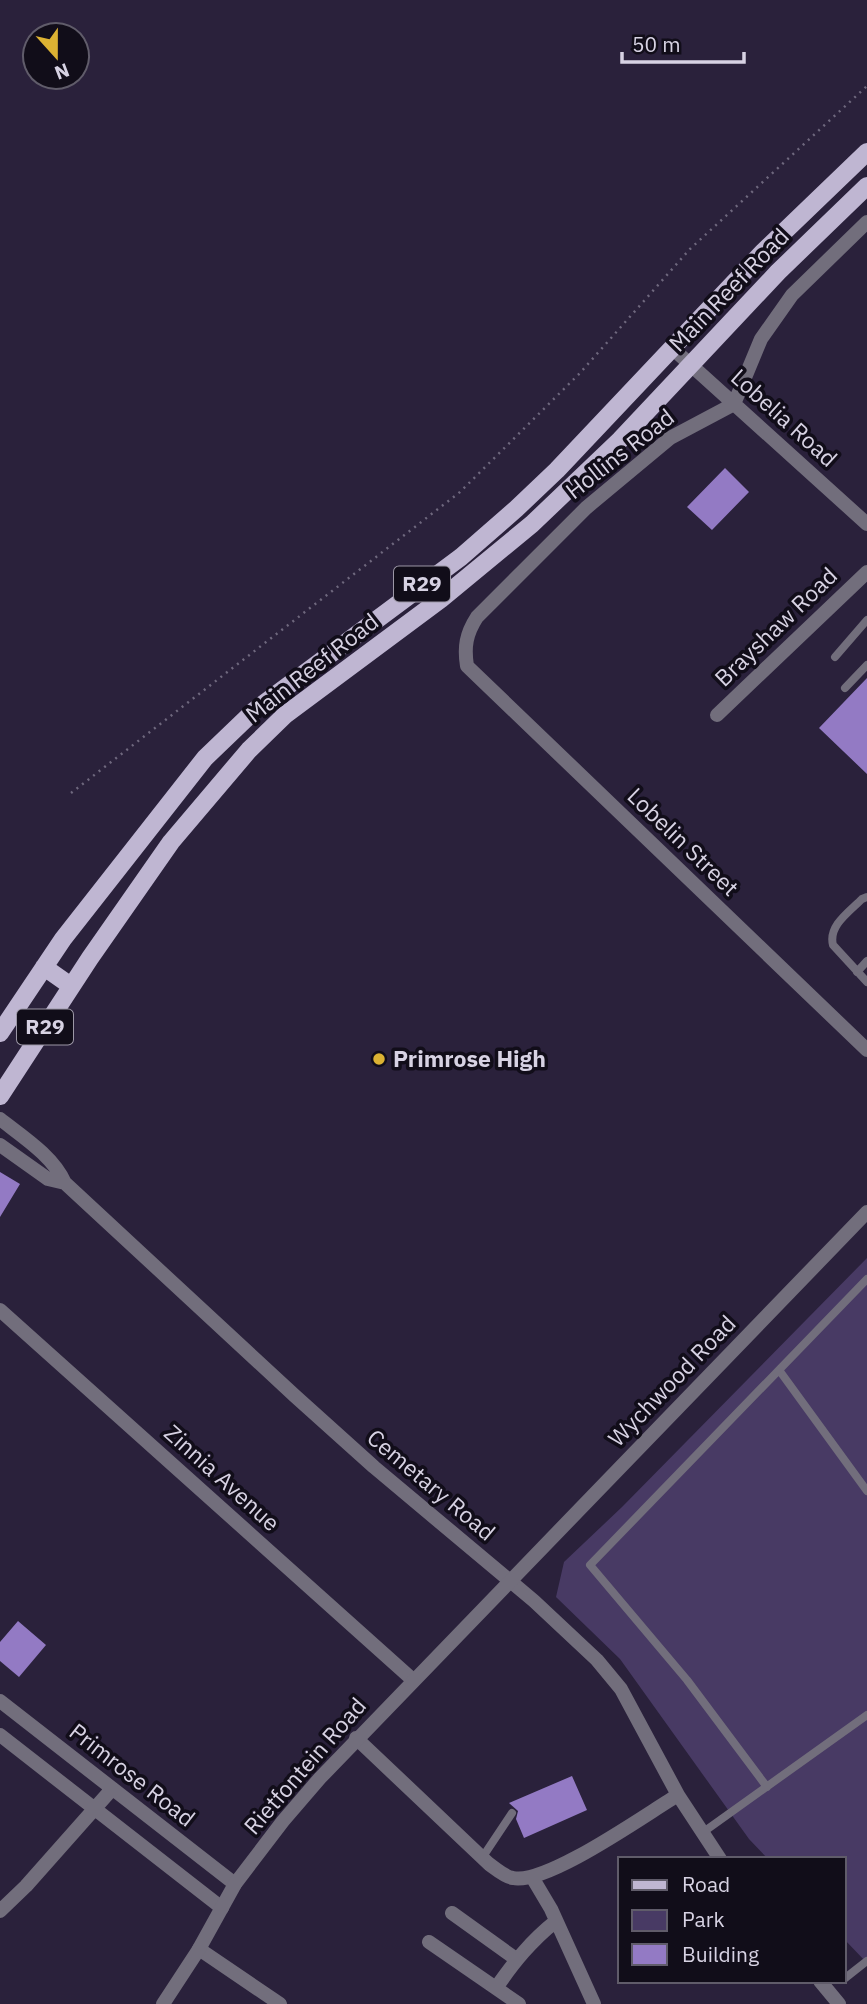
<svg xmlns="http://www.w3.org/2000/svg" width="867" height="2004" viewBox="0 0 867 2004" font-family="'IBM Plex Sans',sans-serif">
  <style>
    .green { fill: #483a64 }
    .building { fill: #937ac4 }
    .lines { fill: none; stroke-linecap: round; stroke-linejoin: round }
    .path { stroke: #6f687e; stroke-width: 2.5; stroke-dasharray: 2 5; stroke-linecap: butt }
    .service { stroke: #726e7c; stroke-width: 8 }
    .minor { stroke: #726e7c; stroke-width: 14 }
    .tertiary { stroke: #726e7c; stroke-width: 14 }
    .primary { stroke: #bfb6d2; stroke-width: 18 }
    .poi-dot { fill: #dcb233; stroke: #110d19; stroke-width: 2.5 }
    .labels { text-anchor: middle; stroke-width: 7; stroke-linejoin: round; paint-order: stroke }
    .shield { fill: #110d19; stroke: #9c97a6; stroke-width: 2 }
    .shield-label { font-size: 21px; font-weight: bold; fill: #d7d2e3 }
    .street-label { font-size: 23px; fill: #d7d2e3; stroke: #110d19 }
    .poi-label { font-size: 23px; font-weight: bold; fill: #d7d2e3; stroke: #110d19; text-anchor: start }
  </style>
  <rect width="100%" height="100%" fill="#2a213b"/>
  <!-- green -->
  <path class="green" d="M867,1258V1963L844,1939V1859H768L749,1839L620,1659L556,1597L564,1562L622,1507Z"/>
  <!-- building -->
  <path class="building" d="M725,468L749,492L712,530L687,507Z
    M867,678V774L819,728Z
    M0,1172L20,1184L0,1217Z
    M18,1621L46,1645L19,1677L0,1661V1642Z
    M572,1776L587,1810L524,1838L516,1819L518,1811L509,1803Z"/>
  <g class="lines">
    <!-- path -->
    <path class="path" d="M71,793L460,492L580,373L690,249L867,86"/>
    <!-- service -->
    <path class="service" d="M835,657L867,620
      M845,688L867,665
      M867,897L862,899C849,912 828,926 833,945L867,982
      M857,972L867,961
      M779,1370L867,1491
      M767,1787L687,1680L590,1565L867,1279
      M702,1833L867,1715
      M482,1858L512,1813
      M844,1979L867,1961"/>
    <!-- minor -->
    <path class="minor" d="M867,222L792,295L761,339L734,404L670,438L586,508L477,617C466,634 464,647 467,666L867,1050
      M671,347L867,524
      M717,715L867,572
      M0,1119C23,1137 53,1156 65,1183L295,1396L374,1467L534,1601L597,1660L621,1689L678,1795L720,1859
      M0,1145L48,1179L65,1183
      M0,1310L413,1680
      M0,1701L235,1884
      M0,1735L222,1908
      M356,1738L489,1864C496,1869 505,1877 513,1878C547,1885 646,1814 678,1795
      M532,1877L551,1909L594,2004
      M0,1911L26,1886L112,1789
      M452,1913L516,1959
      M429,1942L519,2004
      M199,1949L280,2004
      M820,1981L839,2004
      M496,1988C514,1962 531,1941 556,1921"/>
    <!-- tertiary -->
    <path class="tertiary" d="M163,2004L199,1949L235,1884L283,1821L320,1778L867,1212"/>
    <!-- primary -->
    <path class="primary" d="M44,967L71,986
      M0,1033L63,939L205,758L254,711L461,557L516,509L557,470L763,252L867,152
      M0,1096L90,958L171,842L249,750L285,715L441,599L532,524L620,440L778,272L867,186"/>
  </g>
  <!-- markers -->
  <circle class="poi-dot" cx="379" cy="1059" r="7"/>
  <g class="labels">
    <!-- shield labels -->
    <g class="shield">
      <rect x="394" y="566.5" width="56" height="35" rx="5"/>
      <rect x="17" y="1009.5" width="56" height="35" rx="5"/>
    </g>
    <g class="shield-label">
      <text x="422" y="591">R29</text>
      <text x="45" y="1034">R29</text>
    </g>
    <!-- street labels -->
    <g class="street-label">
      <text transform="translate(729 290) rotate(-46)" y="8">Main Reef Road</text>
      <text transform="translate(784 418) rotate(42)" y="8">Lobelia Road</text>
      <text transform="translate(620 454) rotate(-38)" y="8">Hollins Road</text>
      <text transform="translate(776 627) rotate(-44)" y="8">Brayshaw Road</text>
      <text transform="translate(312 668) rotate(-38)" y="8">Main Reef Road</text>
      <text transform="translate(683 842) rotate(44)" y="8">Lobelin Street</text>
      <text transform="translate(672 1381) rotate(-46)" y="8">Wychwood Road</text>
      <text transform="translate(222 1478) rotate(42)" y="8">Zinnia Avenue</text>
      <text transform="translate(431 1485) rotate(40)" y="8">Cemetary Road</text>
      <text transform="translate(305 1766) rotate(-49)" y="8">Rietfontein Road</text>
      <text transform="translate(132 1775) rotate(38)" y="8">Primrose Road</text>
    </g>
    <!-- poi labels -->
    <g class="poi-label">
      <text x="393" y="1067">Primrose High</text>
    </g>
  </g>
  <!-- legend -->
  <rect x="618" y="1857" width="228" height="126" fill="#110d19" stroke="#605c6a" stroke-width="2"/>
  <rect x="632" y="1880" width="35" height="10" fill="#bfb6d2" stroke="#605c6a" stroke-width="2"/>
  <text x="682" y="1892" font-size="21" fill="#d7d2e3">Road</text>
  <rect x="632" y="1910" width="35" height="21" fill="#483a64" stroke="#605c6a" stroke-width="2"/>
  <text x="682" y="1927" font-size="21" fill="#d7d2e3">Park</text>
  <rect x="632" y="1944" width="35" height="21" fill="#937ac4" stroke="#605c6a" stroke-width="2"/>
  <text x="682" y="1962" font-size="21" fill="#d7d2e3">Building</text>
  <!-- north arrow -->
  <g transform="translate(56 56) rotate(159)"><circle r="33" fill="#110d19" stroke="#605c6a" stroke-width="2"/>
  <path d="M0-5L12 26L0 18L-12 26Z" fill="#dcb233"/>
  <text y="-10" font-size="19" font-weight="bold" text-anchor="middle" fill="#d7d2e3">N</text>
  </g>
  <!-- scale -->
  <path d="M622 52v10h122v-10" fill="none" stroke="#d7d2e3" stroke-width="3.5"/>
  <text x="632" y="52" font-size="21" fill="#d7d2e3" stroke="#110d19" stroke-width="5" paint-order="stroke">50 m</text>
</svg>
